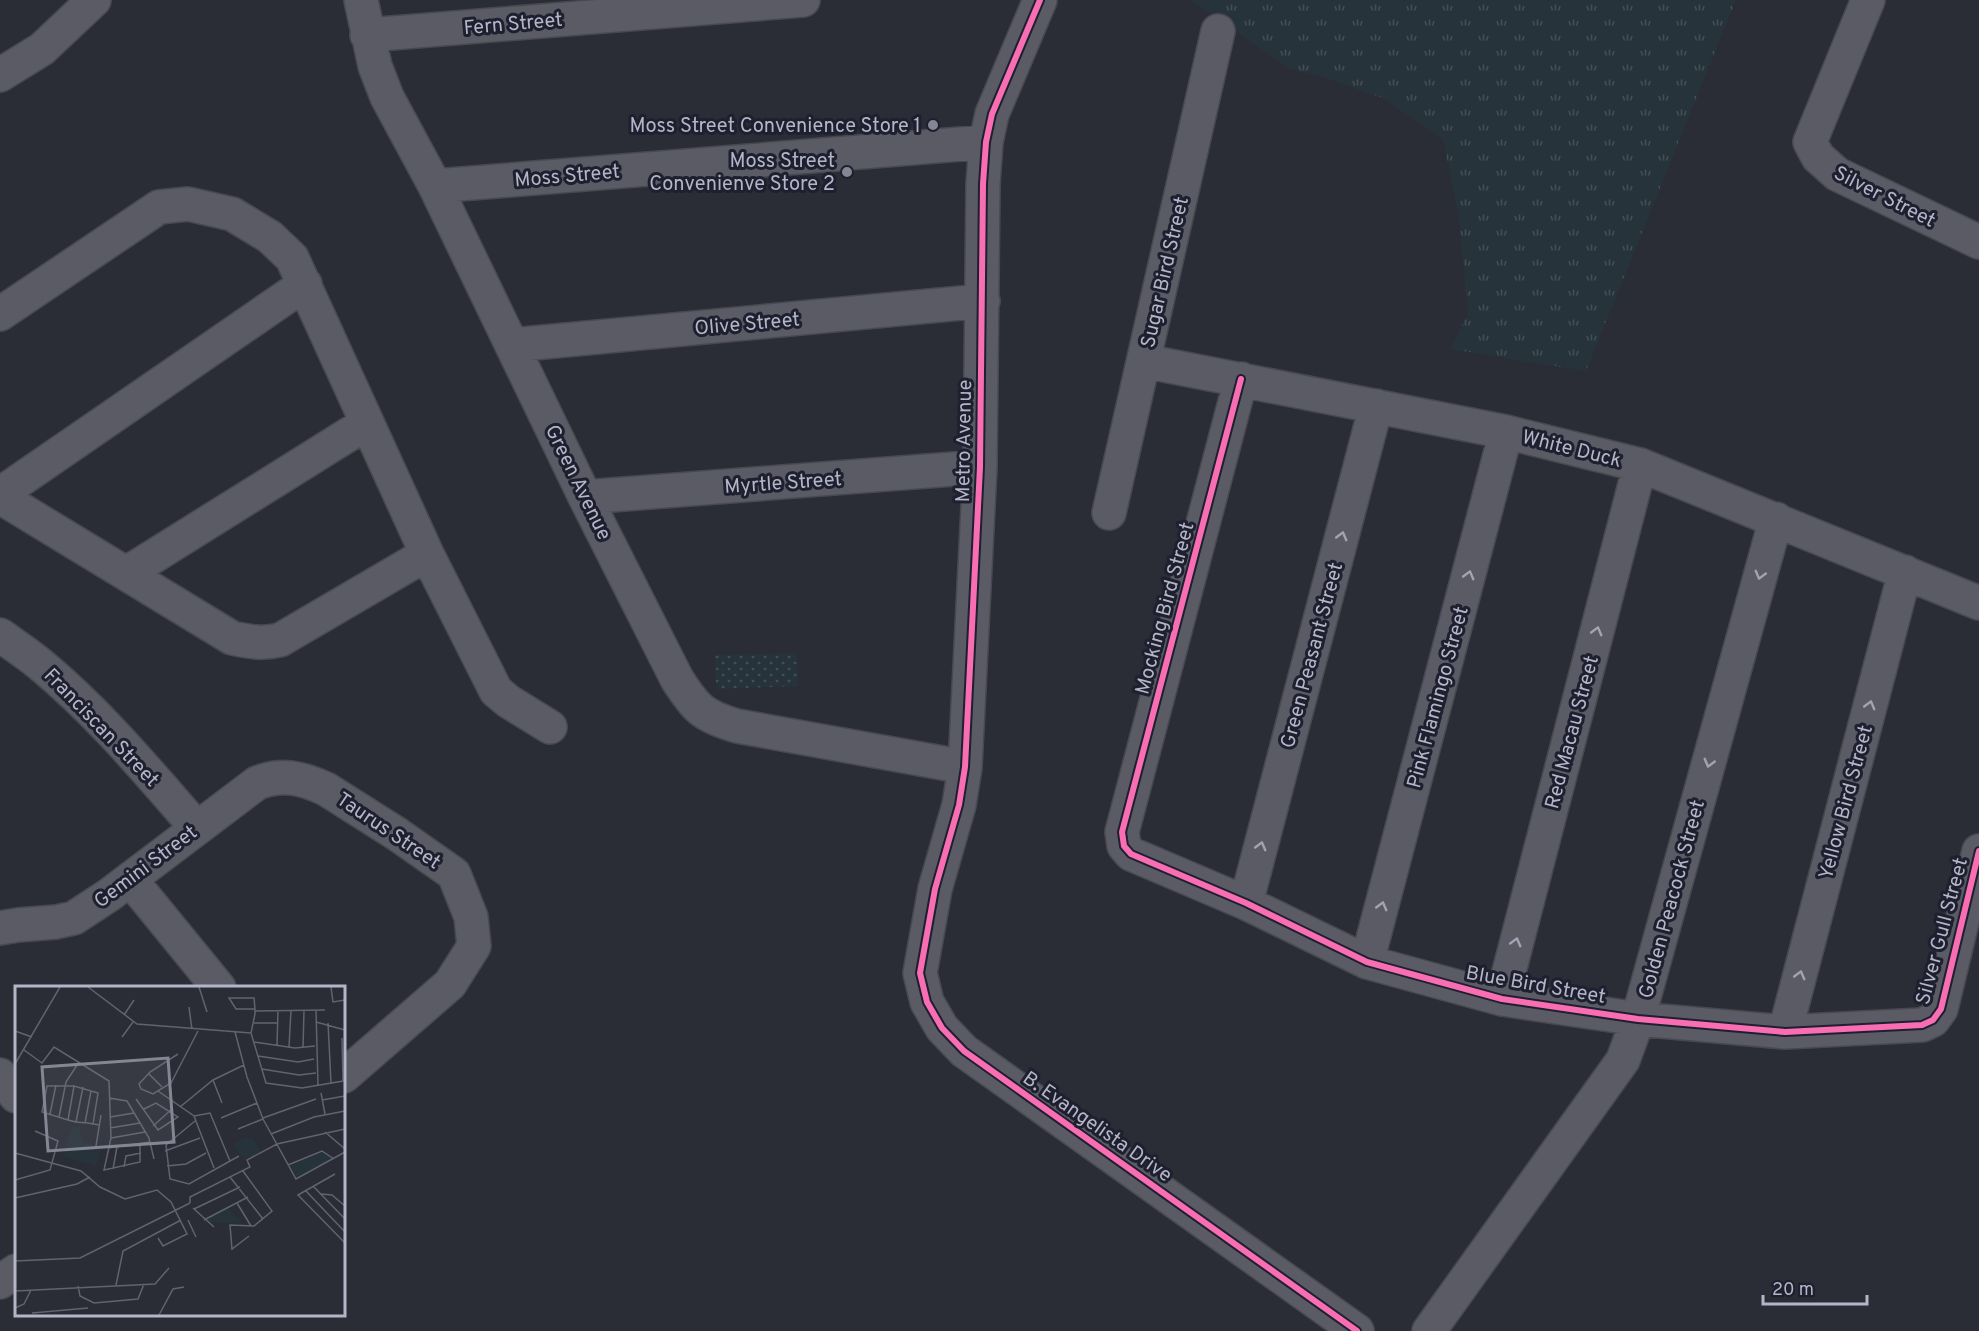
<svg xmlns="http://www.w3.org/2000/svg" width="1979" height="1331" viewBox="0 0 1979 1331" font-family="Overpass,sans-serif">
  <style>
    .grass { fill: url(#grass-tufts) }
    .park { fill: url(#park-dots) }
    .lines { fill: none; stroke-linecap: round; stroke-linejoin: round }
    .minor-casing { stroke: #484950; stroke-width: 36 }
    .minor { stroke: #5a5b64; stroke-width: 33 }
    .cycleway-casing { stroke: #1e2030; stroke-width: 10 }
    .cycleway { stroke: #f96db3; stroke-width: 6 }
    .oneway { stroke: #a2a4b3 }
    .poi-dot { fill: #848694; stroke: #1e2030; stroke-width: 2 }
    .labels { text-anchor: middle; stroke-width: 6; stroke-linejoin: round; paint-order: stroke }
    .street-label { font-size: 20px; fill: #b4b6c7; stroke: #1e2030 }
    .poi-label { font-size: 20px; fill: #b4b6c7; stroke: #1e2030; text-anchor: end }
    .inset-road { fill: none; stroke: #616370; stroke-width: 1.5 }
    .view { fill: #848694; fill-opacity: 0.15; stroke: #848694; stroke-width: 3 }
    .inset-edge { fill: none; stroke: #b4b6c7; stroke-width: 3 }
  </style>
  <defs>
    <pattern id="grass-tufts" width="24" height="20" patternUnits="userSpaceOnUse" patternTransform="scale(1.5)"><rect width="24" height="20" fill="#27333b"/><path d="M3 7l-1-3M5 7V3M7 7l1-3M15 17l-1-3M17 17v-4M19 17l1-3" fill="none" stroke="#444e56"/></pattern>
    <pattern id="park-dots" width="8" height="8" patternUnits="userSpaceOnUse" patternTransform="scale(1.5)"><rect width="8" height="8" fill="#27333b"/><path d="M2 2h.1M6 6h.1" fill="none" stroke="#444e56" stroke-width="1.8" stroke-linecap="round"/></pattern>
  </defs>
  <rect width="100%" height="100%" fill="#2a2c36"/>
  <!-- grass -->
  <path class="grass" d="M1191,0H1736L1586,371L1451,349L1468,313L1459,218L1443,139L1383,98L1320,76L1288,68Z"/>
  <!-- park -->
  <path class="park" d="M797,653L798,686L716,689L715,655Z"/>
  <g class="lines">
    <defs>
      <path id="minor" d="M361,0L375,66L387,97L435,186L585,497L677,679C696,709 703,716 737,726L965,767
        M1040,0L992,114L986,142L983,184L980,467L965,767L959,805L935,889L920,973L927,1002L942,1028L964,1051L1357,1331
        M1868,0L1810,142L1818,157L1837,174L1979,242
        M367,35L803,0
        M0,75L42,49L94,0
        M435,186L986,142
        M0,314L159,207L188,204L232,214L270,237L292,258L427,554L496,691L508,701L550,727
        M512,345L983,301
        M1144,361L1506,432L1640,465L1979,603
        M1241,379L1122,832L1124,846L1131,854L1246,903L1367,962L1502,999L1638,1019L1785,1032L1922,1025L1933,1020L1941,1009L1979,851
        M0,494L305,284
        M0,497L232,638C251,642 262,644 280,640L427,554
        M585,497L980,467
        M1109,513L1218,31
        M127,573L367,423
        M0,635C14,645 28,654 41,665C99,713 147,771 196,827
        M130,879L219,988
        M1246,903L1376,406
        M0,928L18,925L56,922L74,918L109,895L257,783C282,773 302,778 326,789L397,834L454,874L471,917L474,946L450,984L344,1076
        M1367,962L1506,432
        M1502,999L1640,465
        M1785,1032L1905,572
        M0,1075L16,1096
        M0,1282L16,1271
        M1429,1331L1623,1060L1638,1019L1776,519"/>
    </defs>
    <!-- minor casing -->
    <use href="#minor" class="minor-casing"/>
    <!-- minor -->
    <use href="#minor" class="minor"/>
    <defs>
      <path id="cycleway" d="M1040,0L992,114L986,142L983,184L980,467L965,767L959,805L935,889L920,973L927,1002L942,1028L964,1051L1357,1331
        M1241,379L1122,832L1124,846L1131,854L1246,903L1367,962L1502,999L1638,1019L1785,1032L1922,1025L1933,1020L1941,1009L1979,851"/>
    </defs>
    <!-- cycleway casing -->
    <use href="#cycleway" class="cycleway-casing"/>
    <!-- cycleway -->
    <use href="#cycleway" class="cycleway"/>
  </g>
  <!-- one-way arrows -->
  <defs><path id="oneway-chevron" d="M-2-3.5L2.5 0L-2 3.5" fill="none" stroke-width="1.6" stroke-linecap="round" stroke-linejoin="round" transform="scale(1.5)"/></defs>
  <g class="oneway">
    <use href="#oneway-chevron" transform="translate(1342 536) rotate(-75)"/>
    <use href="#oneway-chevron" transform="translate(1469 575) rotate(-75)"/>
    <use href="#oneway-chevron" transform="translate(1760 575) rotate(105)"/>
    <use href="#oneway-chevron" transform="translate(1597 631) rotate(-75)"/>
    <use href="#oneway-chevron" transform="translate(1870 705) rotate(-75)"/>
    <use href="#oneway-chevron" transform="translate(1709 763) rotate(105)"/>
    <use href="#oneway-chevron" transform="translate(1261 846) rotate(-75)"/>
    <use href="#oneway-chevron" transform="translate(1382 906) rotate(-75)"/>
    <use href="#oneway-chevron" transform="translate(1516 942) rotate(-75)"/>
    <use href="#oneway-chevron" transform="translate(1800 975) rotate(-75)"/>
  </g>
  <!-- markers -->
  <g class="poi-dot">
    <circle cx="933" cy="125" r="6"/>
    <circle cx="847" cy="172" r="6"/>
  </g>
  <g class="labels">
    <!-- street labels -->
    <g class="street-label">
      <text transform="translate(513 23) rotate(-5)" y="7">Fern Street</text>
      <text transform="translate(567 175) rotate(-5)" y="7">Moss Street</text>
      <text transform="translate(1885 196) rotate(27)" y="7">Silver Street</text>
      <text transform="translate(1164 272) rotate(-77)" y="7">Sugar Bird Street</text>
      <text transform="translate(747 323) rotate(-5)" y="7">Olive Street</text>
      <text transform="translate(963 441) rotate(-89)" y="7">Metro Avenue</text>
      <text transform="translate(1572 448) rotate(14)" y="7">White Duck</text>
      <text transform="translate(579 482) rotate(64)" y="7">Green Avenue</text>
      <text transform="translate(783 482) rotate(-4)" y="7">Myrtle Street</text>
      <text transform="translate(1164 608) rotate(-75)" y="7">Mocking Bird Street</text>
      <text transform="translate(1311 655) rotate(-75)" y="7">Green Peasant Street</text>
      <text transform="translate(1437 697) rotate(-75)" y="7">Pink Flamingo Street</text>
      <text transform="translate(102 727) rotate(46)" y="7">Franciscan Street</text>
      <text transform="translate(1571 732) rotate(-75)" y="7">Red Macau Street</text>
      <text transform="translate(1845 802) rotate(-75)" y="7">Yellow Bird Street</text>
      <text transform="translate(389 830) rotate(34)" y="7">Taurus Street</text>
      <text transform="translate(145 866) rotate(-37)" y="7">Gemini Street</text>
      <text transform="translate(1671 899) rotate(-75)" y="7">Golden Peacock Street</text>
      <text transform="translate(1941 931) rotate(-75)" y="7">Silver Gull Street</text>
      <text transform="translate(1536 984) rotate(10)" y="7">Blue Bird Street</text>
      <text transform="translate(1098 1126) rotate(35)" y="7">B. Evangelista Drive</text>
    </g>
    <!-- poi labels -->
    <g class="poi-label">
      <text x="921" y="132">Moss Street Convenience Store 1</text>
      <text x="835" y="167">Moss Street<tspan x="835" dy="23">Convenienve Store 2</tspan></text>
    </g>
  </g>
  <!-- overview -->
  <g transform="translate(15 986)">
    <rect width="330" height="330" fill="#2a2c36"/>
    <path d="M57,140L65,141L67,154L86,163L81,180L47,170ZM230,152H237L246,166L228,174L218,158Z" fill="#27333b"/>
    <path d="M308,166L316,173L282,191L275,180ZM214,222L227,238L193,236L192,234Z" fill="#27333b"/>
    <path class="inset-road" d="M73,1L122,38L236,47M184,1L192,26M316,1L318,16L330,14M174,21L177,44M240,23H221L214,12H239L240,23V28L236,47L251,97L287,102L328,95L327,52M301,24L303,99M240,25L310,24M109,29L119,14M301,36L330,44M239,37H263M313,37L316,97M0,45L17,51M220,46L232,91L248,133L281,193L330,166M107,51L118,36M239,56L280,62L300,60M262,59L263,24M274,61L276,24M288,62L289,24M9,64L27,77L39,61L94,95L96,152L89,184L125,176V157M163,68L135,86L124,98L126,103L138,108L156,97L183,45M243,70L283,76L299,73M0,78L45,1M247,83L284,89L301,87M134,88L147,101M198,94L207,117M143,105L179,130L199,182M306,107L310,128M94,112L112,115L134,152L139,173M121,113L143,144L163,131L141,117L129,123M307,114L330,110M165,121L198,94L229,79M35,128L41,99M179,130L195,127L215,175M44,131L51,96L64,76M95,131L119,127M206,132L242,117M248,132L301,113M53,134L59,100M180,135L151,159L155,193L174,198L224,170M61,136L68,101M70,137L76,105M78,138L83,107L59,100H32L27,126L53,134L61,136L73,137L78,138L85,139M138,140L157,123M95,142L125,137M223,143L248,133M310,146L330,163M256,148L299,131L330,125M96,152L130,146M81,160L86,129M93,162L135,156M150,165L185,152M0,167L66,185L85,201L110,213L142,204L156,216L172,248L148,260L143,252M273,179L307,165L319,173M152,180L171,178L191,167M109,181L111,170L126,167M98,183L102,161M228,185L257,225L239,240L215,239L217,263L234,250M320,188L283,209L330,257M215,191L248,233M0,194L35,184L43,155L20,145M298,200L330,233M290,204L330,246M306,208L317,209L330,220M0,212L62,198L75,191M175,217V211L235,181L232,174L262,158L330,143M222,217L236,240M178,222L199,241M179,223L225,201M173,234L181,251M189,234L233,211M0,275L65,272L175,217M101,299L108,265L166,234M63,300L65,310L79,317L123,313L129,298M0,305L140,298L154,282M0,322L9,318L16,304M17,327L73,322M144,329L158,303L169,301"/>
    <path class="view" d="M153,72L159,156L33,165L27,81Z"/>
    <rect width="330" height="330" class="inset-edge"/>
  </g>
  <!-- scale -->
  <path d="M1763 1295v9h104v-9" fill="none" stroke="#b4b6c7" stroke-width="3"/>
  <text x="1772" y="1295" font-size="18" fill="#b4b6c7" stroke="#1e2030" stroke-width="4.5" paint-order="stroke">20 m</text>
</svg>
